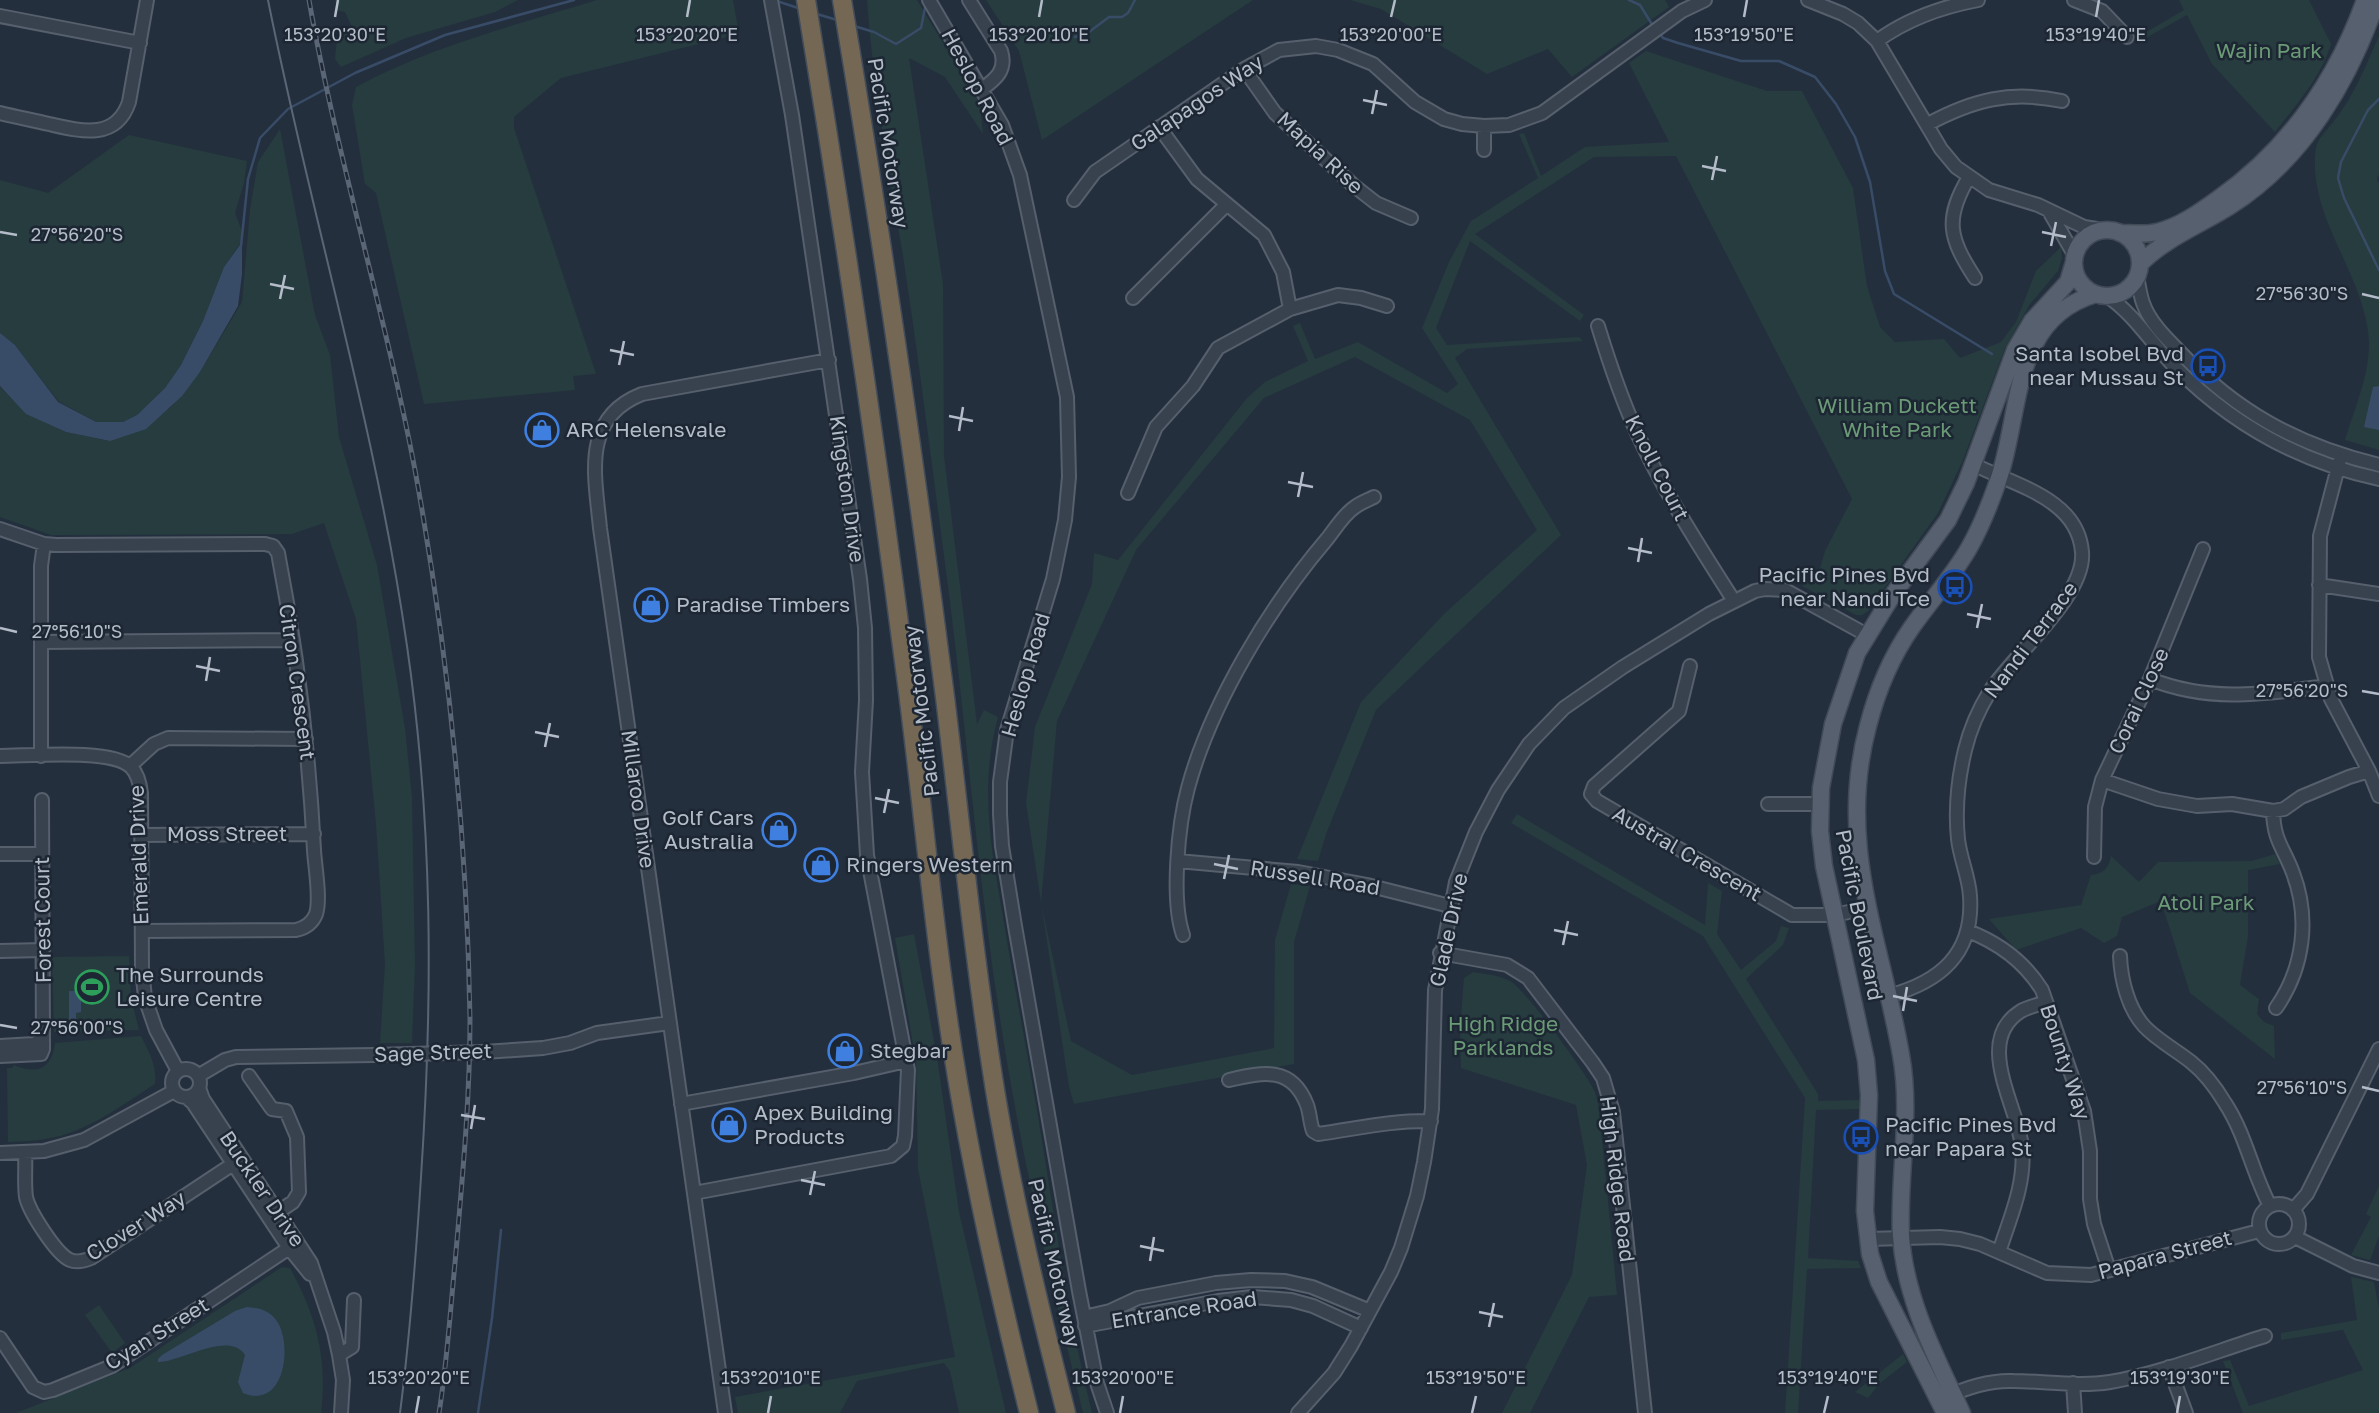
<svg xmlns="http://www.w3.org/2000/svg" width="2379" height="1413" viewBox="0 0 2379 1413" font-family="'Golos Text',sans-serif">
  <style>
    .green { fill: #263c3f }
    .water { fill: #394c67 }
    .lines { fill: none; stroke-linecap: round; stroke-linejoin: round }
    .stream { stroke: #394c67; stroke-width: 2.5 }
    .minor-casing { stroke: #565f6c; stroke-width: 16 }
    .major-casing { stroke: #414a57; stroke-width: 19 }
    .highway-casing { stroke: #434c59; stroke-width: 21 }
    .minor { stroke: #38414e; stroke-width: 12 }
    .major { stroke: #56606e; stroke-width: 16 }
    .highway { stroke: #746855; stroke-width: 18 }
    .tram { stroke: #5a6575; stroke-width: 2 }
    .rail-casing { stroke: #5a6575; stroke-width: 5 }
    .rail { stroke: #1d2633; stroke-width: 2.5; stroke-dasharray: 8; stroke-linecap: butt }
    .minor-bridge-casing { stroke: #565f6c; stroke-width: 16; stroke-linecap: butt }
    .minor-bridge { stroke: #38414e; stroke-width: 12 }
    .ticks { fill: none; stroke: #b4bcc9; stroke-width: 2.5 }
    .labels { text-anchor: middle; stroke-width: 5; stroke-linejoin: round; paint-order: stroke }
    .park-label { font-size: 21px; fill: #6b9a76; stroke: #1d2633 }
    .street-label { font-size: 21px; fill: #b4bcc9; stroke: #1d2633 }
    .poi-label { font-size: 21px; fill: #b4bcc9; stroke: #1d2633; text-anchor: start }
    .ticks-label { font-size: 18px; text-anchor: middle; fill: #b4bcc9; stroke: #1d2633; stroke-width: 5; stroke-linejoin: round; paint-order: stroke }
  </style>
  <rect width="100%" height="100%" fill="#242f3e"/>
  <!-- green -->
  <path class="green" d="M335,0H518L495,12L406,38L341,67L335,59L337,38L351,25L345,12L337,10Z
    M597,0H733L739,34L561,78L514,117V128L596,374L573,376L575,390L424,404L376,193L365,184L352,105L356,87C431,46 516,25 597,0Z
    M867,0H917L980,104L983,134L945,77L909,58L943,284L944,456L977,724L984,710L998,717C979,786 991,847 1003,916C1013,981 1026,1045 1037,1110C1054,1212 1067,1313 1092,1413H1083C1050,1278 1018,1142 998,1005C975,853 964,700 943,548C930,451 918,353 903,256C889,171 873,86 867,0Z
    M986,0H1253L1042,140L1019,51Z
    M1350,0H1665L1669,7L1572,77L1548,49L1487,74L1381,9Z
    M2179,0H2309L2331,44C2322,76 2296,105 2275,132L2212,64L2187,15L2144,39L2143,34L2184,10Z
    M2379,36V174L2377,179L2379,184V450L2345,440C2354,410 2370,374 2369,341C2365,273 2306,217 2316,147C2318,138 2328,129 2334,121C2354,96 2366,65 2379,36Z
    M1646,51L1767,91H1802L1853,188L1867,286L1880,327L1895,342L1944,339L1960,358L2001,342L2016,322L2036,271L2061,247L2062,258L2058,271L2030,304L2005,348L1963,460L1938,513L1868,611L1862,615H1856L1802,586L1820,568L1825,551L1852,499L1676,156L1594,157L1475,234L1584,315L1580,321L1470,241L1436,328L1447,345L1579,337L1583,341L1467,349L1455,358L1561,535L1376,710L1326,834L1318,861L1297,859L1361,702L1444,614L1537,530L1470,420L1355,357L1264,398L1136,550L1057,721L1041,903L1071,1041L1132,1075L1274,1048L1275,940L1291,884L1310,886L1294,942V1064L1074,1104L1069,1087L1026,803L1035,727L1092,584L1094,553L1118,560L1247,398L1265,382L1308,361L1293,326L1300,323L1315,359L1358,342L1447,393L1458,384L1422,328L1449,262L1471,221L1538,178L1519,134L1524,133L1541,176L1585,147L1669,142L1629,63Z
    M280,129L315,315L330,355L339,437L377,565L405,728L412,797L415,965L412,1043H380L385,964L376,824L356,619L324,523L292,534L51,535L0,517V387L27,414L66,432L109,441L170,408L200,372L242,302L250,210L258,162Z
    M129,135L247,161L244,183L235,213L243,234L241,242L224,267L203,321L181,365L165,388L137,415L123,422H96L58,401L15,345L0,333V180L48,193Z
    M1517,814L1705,925L1708,883L1722,891L1717,934L1741,970L1776,941L1781,926L1789,928L1783,945L1746,979L1818,1094V1101L1859,1100L1860,1109L1816,1110L1808,1258L1858,1261L1861,1268L1807,1269L1798,1413H1785L1805,1098L1703,936L1511,823Z
    M2275,854L2280,864L2248,870V936L2240,985L2259,999L2257,1014L2264,1022L2274,1026L2275,1059L2190,993L2161,901L2122,917L2117,936L2104,943L2081,928L2016,950L1989,919L2081,905L2091,875C2103,874 2109,868 2111,856L2139,882L2158,862L2252,861Z
    M914,934L937,1057L959,1212L1006,1413H959L950,1371L944,1363L857,1381L840,1413H738L735,1397L955,1357L918,1169L916,1062L895,938Z
    M129,956L131,998L139,1030L54,1032L52,957Z
    M1473,972C1486,974 1498,975 1510,981C1525,989 1587,1074 1595,1092C1598,1100 1599,1110 1600,1118L1617,1295L1589,1297L1530,1413H1502L1572,1275L1587,1165L1576,1105L1461,1068L1460,1029L1464,978Z
    M141,1036C149,1052 157,1065 155,1084C122,1105 86,1133 46,1139C34,1141 21,1141 8,1142L7,1068H12L14,1065C37,1075 52,1069 55,1043Z
    M2379,1186V1236L2370,1260L2351,1255L2371,1217L2366,1214Z
    M282,1267L290,1268C316,1315 328,1359 321,1413H16L130,1368Z
    M2351,1277L2374,1282L2379,1309V1413H2243L2223,1361L2230,1360L2249,1406L2363,1370L2343,1330L2281,1340V1333L2357,1320Z
    M99,1305L125,1343L112,1353L85,1315Z
    M1903,1354L1907,1362L1879,1384L1868,1398L1855,1392Z"/>
  <!-- water -->
  <path class="water" d="M242,242V274L238,306L200,372L182,396L146,429L110,441L66,432L26,414L0,386V333L15,345L58,402L96,422H123L137,415L165,388L181,365L203,321L224,267Z
    M2379,386V430L2364,427L2373,387Z
    M69,991H81V1012L76,1013V1022H69Z
    M247,1307C258,1308 269,1310 276,1320C293,1341 286,1411 243,1393L238,1382L245,1355C229,1330 179,1363 158,1362V1359L162,1355L235,1311Z"/>
  <g class="lines">
    <!-- stream -->
    <path class="stream" d="M1629,0L1640,5L1653,26
      M777,1L801,9
      M817,14L837,20
      M854,26L874,32L896,44L921,28L926,3
      M1660,34L1663,38L1678,43L1741,61H1779L1815,77L1836,104L1855,137L1870,182L1885,271L1894,294L1992,354
      M1075,37L1089,32L1109,17H1122L1128,13L1135,0
      M2379,99L2368,110L2341,162L2338,178L2344,198L2379,270
      M241,246L248,179L260,138L288,109L355,73L445,35L574,0
      M478,1413L492,1318L501,1230"/>
    <defs>
      <path id="minor" d="M929,0L1002,125L1020,175L1067,397L1069,477L1065,520L1053,579L1007,730L1000,782V814L1002,846L1015,926L1079,1291L1097,1383L1107,1413
        M969,0L1001,51C1007,70 996,79 982,89
        M1808,0L1843,14L1858,23L1877,41L1941,149L1956,167L1989,190L2038,205L2084,227L2103,230
        M2074,0L2102,11L2127,37
        M0,16L140,43
        M1877,41C1907,19 1941,7 1978,0
        M1244,69L1275,113L1353,185L1376,203L1411,218
        M0,113C16,117 32,120 49,124C80,131 116,141 129,102L147,0
        M1928,124C1973,100 2010,90 2062,101
        M1159,127L1197,179L1264,235L1283,272L1290,309
        M1484,150V126
        M1969,177C1944,219 1949,238 1975,278
        M1074,200L1095,172L1244,69L1279,50L1316,46L1338,50L1373,64L1415,102L1444,119L1462,124L1484,126L1509,125L1542,113L1682,11L1705,0
        M2049,211L2075,256
        M2137,277C2139,285 2140,295 2143,303C2149,321 2165,337 2178,350C2236,412 2297,445 2379,465
        M2107,296C2134,314 2151,343 2174,366C2231,424 2300,462 2379,479
        M1133,298L1227,204
        M1598,326C1609,362 1621,398 1637,433C1664,492 1699,546 1734,601
        M2341,456L2320,536L2319,657L2331,699L2369,771L2379,796
        M1128,493L1156,427L1193,386L1218,348L1290,309L1338,295L1361,298L1387,306
        M0,529L44,544L56,545L265,544L273,546L278,553C297,651 309,751 314,850C315,868 321,899 316,914C312,924 305,928 296,930L142,931
        M2319,585L2379,594
        M41,642L293,640
        M1690,666L1679,711L1594,786L1591,794L1597,801L1792,915H1834L1868,908
        M2150,679C2210,703 2264,694 2326,686
        M0,756C29,756 112,748 131,767C138,774 140,784 141,793L142,968L145,998L156,1030L178,1071
        M41,756V566L44,544
        M130,766L154,744L168,738L306,739
        M2102,780L2158,799L2197,806L2232,804L2273,811L2284,809L2301,797L2349,777L2369,771
        M1768,804H1821
        M2273,811C2274,842 2283,846 2293,873C2310,918 2304,968 2276,1008
        M141,835L314,834
        M0,854H42
        M2094,857L2095,807L2102,780L2150,679L2203,549
        M1178,861L1298,872L1367,885L1450,906
        M1968,931C1999,943 2024,961 2042,990L2084,1111L2090,1151V1199L2094,1224L2109,1270
        M1183,935C1171,900 1178,825 1188,788C1211,703 1270,606 1327,539C1335,529 1344,514 1355,507C1360,503 1368,500 1374,497
        M0,951L43,950
        M1440,953L1507,965L1528,978L1593,1063L1603,1078L1613,1112L1645,1413
        M2120,956C2121,980 2128,1008 2144,1026C2157,1040 2176,1050 2191,1062C2205,1073 2216,1088 2225,1103C2246,1135 2252,1172 2270,1206
        M1888,996C1940,982 1974,954 1970,896C1969,877 1960,858 1958,839C1955,809 1958,779 1965,750C1970,729 1979,709 1990,691C2014,654 2086,596 2082,552C2078,498 2013,485 1973,464
        M0,1046L34,1044L43,1039
        M484,1052L543,1048L570,1043L597,1033L669,1023
        M0,1056L41,1054L43,1049L42,800
        M172 1083a14 14 0 1 1 28 0a14 14 0 1 1-28 0Z
        M198,1076L225,1060L236,1057L374,1055
        M249,1076L272,1109L286,1111L297,1137L299,1192L293,1202L272,1216
        M1229,1080C1264,1072 1292,1066 1307,1105C1310,1113 1310,1123 1313,1131L1318,1134C1355,1129 1393,1120 1431,1121
        M199,1088L203,1099L311,1263L334,1332L339,1355
        M186,1097L193,1103L289,1248L310,1274
        M681,1104L854,1073L906,1061
        M25,1152C26,1167 24,1182 26,1197C29,1211 56,1254 70,1260C77,1263 84,1261 91,1258L233,1164
        M0,1153L44,1151L84,1140L174,1091
        M694,1193L891,1156L903,1146L905,1136L908,1070L867,855L862,772L866,700L865,628L860,579L792,115L771,0
        M2259 1224a20 20 0 1 1 40 0a20 20 0 1 1-40 0Z
        M2293,1210L2307,1194L2379,1049
        M2295,1237L2353,1266L2379,1273
        M1868,1239L1940,1237L1960,1239L1980,1244L2047,1273L2091,1275L2259,1231
        M1999,1252C2010,1218 2026,1183 2022,1147C2018,1106 1973,1041 2021,1011C2028,1007 2038,1005 2046,1002
        M1084,1317L1110,1311L1138,1298L1216,1283L1251,1280L1285,1281L1312,1287L1370,1311
        M1085,1326L1218,1301L1252,1297L1291,1300L1313,1306L1361,1328
        M0,1338L33,1387L44,1392L53,1390L112,1366L289,1248
        M2169,1367L2186,1413
        M2073,1383L2075,1413
        M1945,1397C1967,1388 1989,1380 2013,1381C2045,1381 2078,1387 2110,1382C2162,1373 2214,1352 2265,1336
        M341,1413L343,1380L339,1355L352,1347L354,1300
        M725,1413L600,528C595,475 581,418 642,394L829,360
        M1298,1413L1334,1373L1351,1346L1391,1272L1401,1248L1417,1196L1424,1162L1432,1109L1435,990L1456,882L1476,832L1498,790L1529,744L1564,708L1623,667L1709,614L1755,591L1765,589L1785,590L1867,635"/>
      <path id="major" d="M2074 263a33 33 0 1 1 66 0a33 33 0 1 1-66 0Z
        M2120,233C2131,233 2146,235 2157,232C2179,227 2200,212 2218,199C2289,149 2336,81 2365,0
        M2140,264C2164,239 2200,225 2230,206C2303,160 2350,80 2377,0
        M1945,1413L1879,1282L1870,1254L1865,1211L1869,1095L1866,1060L1824,866L1820,831L1821,788L1833,724L1857,653L1892,596L1948,520L1966,483L2015,350L2032,321L2068,282L2074,262
        M1962,1413C1936,1357 1905,1299 1901,1236C1898,1175 1912,1115 1901,1055C1881,940 1836,845 1868,726C1877,691 1891,657 1912,627C1931,600 1953,576 1969,548C1981,527 1990,504 1998,481C2022,413 2010,319 2096,294"/>
      <path id="highway" d="M806,0C843,223 876,445 905,669C921,788 931,907 949,1026C968,1156 997,1285 1029,1413
        M842,0C881,232 915,464 945,697C961,828 974,959 995,1090C1013,1199 1039,1306 1066,1413"/>
    </defs>
    <!-- minor casing -->
    <use href="#minor" class="minor-casing"/>
    <!-- major casing -->
    <use href="#major" class="major-casing"/>
    <!-- highway casing -->
    <use href="#highway" class="highway-casing"/>
    <!-- minor -->
    <use href="#minor" class="minor"/>
    <!-- major -->
    <use href="#major" class="major"/>
    <!-- highway -->
    <use href="#highway" class="highway"/>
    <!-- tram -->
    <path class="tram" d="M268,0C311,216 376,428 407,646C433,825 433,997 421,1177C416,1256 410,1335 400,1413"/>
    <defs>
      <path id="rail" d="M309,0C337,158 385,312 415,470C448,651 467,835 470,1019C470,1101 462,1182 455,1263C450,1313 447,1363 439,1413"/>
    </defs>
    <!-- rail casing -->
    <use href="#rail" class="rail-casing"/>
    <!-- rail -->
    <use href="#rail" class="rail"/>
    <defs>
      <path id="minor-bridge" d="M374,1055L484,1052"/>
    </defs>
    <!-- minor-bridge casing -->
    <use href="#minor-bridge" class="minor-bridge-casing"/>
    <!-- minor-bridge -->
    <use href="#minor-bridge" class="minor-bridge"/>
  </g>
  <!-- ticks -->
  <path class="ticks" d="M335,17L338,0M687,17L690,0M1039,17L1042,0M1391,17L1395,0M1744,17L1747,0M2096,17L2099,0M1363,100L1387,105M1372,114L1377,90M1702,166L1726,171M1712,180L1717,156M0,232L17,235M2042,232L2066,237M2051,246L2056,222M270,284L294,289M2362,294L2379,298M280,299L285,275M610,350L634,355M619,365L624,341M949,416L973,421M959,431L963,407M1288,482L1313,487M1298,497L1303,472M1628,548L1652,553M1638,562L1642,538M1967,614L1991,619M0,628L17,632M1977,628L1982,604M196,666L220,671M206,681L210,657M2362,691L2379,694M535,732L559,737M545,747L550,723M875,798L899,803M884,813L889,789M1214,864L1238,869M1224,879L1229,855M1554,930L1578,935M1563,945L1568,921M1893,996L1917,1001M1903,1011L1907,987M0,1025L17,1028M2362,1087L2379,1091M461,1115L485,1119M471,1129L475,1105M801,1180L825,1185M810,1195L815,1171M1140,1246L1164,1251M1150,1261L1154,1237M1479,1312L1503,1317M1489,1327L1494,1303M416,1413L419,1396M768,1413L771,1396M1120,1413L1123,1396M1472,1413L1476,1396M1824,1413L1828,1396M2177,1413L2180,1396"/>
  <!-- icons -->
  <defs>
    <symbol id="bus-ring" viewBox="-11 -11 22 22"><circle r="9.5" fill="#1d2633" stroke="#1a4fb4" stroke-width="1.5"/><path d="M-5-6H5V4H4V6H2V4H-2V6H-4V4H-5ZM-3.5-4V0h7V-4ZM-3.5 1.2v1.5H-2V1.2ZM2 1.2v1.5H3.5V1.2Z" fill="#1a4fb4"/></symbol>
    <symbol id="shop-ring" viewBox="-11 -11 22 22"><circle r="9.5" fill="#1d2633" stroke="#3f7fe0" stroke-width="1.5"/><path d="M-5-2.5h2.3a2.7 3.5 0 0 1 5.4 0H5L5.5 6h-11ZM-1.5-2.5h3a1.5 2.3 0 0 0-3 0Z" fill="#3f7fe0"/></symbol>
    <symbol id="stadium-ring" viewBox="-11 -11 22 22"><circle r="9.5" fill="#1d2633" stroke="#2e9e5b" stroke-width="1.5"/><path d="M0-5a6.5 5 0 1 0 0 10a6.5 5 0 1 0 0-10ZM-3.5-1.8h7v3.6h-7Z" fill="#2e9e5b"/></symbol>
  </defs>
  <g fill-rule="evenodd">
    <use href="#bus-ring" x="2189" y="347" width="38" height="38"/>
    <use href="#shop-ring" x="523" y="411" width="38" height="38"/>
    <use href="#bus-ring" x="1936" y="568" width="38" height="38"/>
    <use href="#shop-ring" x="632" y="586" width="38" height="38"/>
    <use href="#shop-ring" x="760" y="811" width="38" height="38"/>
    <use href="#shop-ring" x="802" y="846" width="38" height="38"/>
    <use href="#stadium-ring" x="73" y="968" width="38" height="38"/>
    <use href="#shop-ring" x="826" y="1032" width="38" height="38"/>
    <use href="#shop-ring" x="710" y="1106" width="38" height="38"/>
    <use href="#bus-ring" x="1842" y="1118" width="38" height="38"/>
  </g>
  <g class="labels">
    <!-- park labels -->
    <g class="park-label">
      <text x="2269" y="58">Wajin Park</text>
      <text x="1897" y="413">William Duckett<tspan x="1897" dy="24">White Park</tspan></text>
      <text x="2206" y="910">Atoli Park</text>
      <text x="1503" y="1031">High Ridge<tspan x="1503" dy="24">Parklands</tspan></text>
    </g>
    <!-- street labels -->
    <g class="street-label">
      <text transform="translate(977 87) rotate(62)" y="7">Heslop Road</text>
      <text transform="translate(1197 103) rotate(-34)" y="7">Galapagos Way</text>
      <text transform="translate(888 143) rotate(81)" y="7">Pacific Motorway</text>
      <text transform="translate(1320 153) rotate(43)" y="7">Mapia Rise</text>
      <text transform="translate(1657 468) rotate(63)" y="7">Knoll Court</text>
      <text transform="translate(847 489) rotate(82)" y="7">Kingston Drive</text>
      <text transform="translate(2031 640) rotate(-53)" y="7">Nandi Terrace</text>
      <text transform="translate(1026 675) rotate(-74)" y="7">Heslop Road</text>
      <text transform="translate(297 682) rotate(82)" y="7">Citron Crescent</text>
      <text transform="translate(2139 701) rotate(-65)" y="7">Corai Close</text>
      <text transform="translate(922 711) rotate(-97)" y="7">Pacific Motorway</text>
      <text transform="translate(638 799) rotate(82)" y="7">Millaroo Drive</text>
      <text x="227" y="841">Moss Street</text>
      <text transform="translate(1687 854) rotate(30)" y="7">Austral Crescent</text>
      <text transform="translate(139 855) rotate(-92)" y="7">Emerald Drive</text>
      <text transform="translate(1315 878) rotate(9)" y="7">Russell Road</text>
      <text transform="translate(1859 915) rotate(79)" y="7">Pacific Boulevard</text>
      <text transform="translate(43 920) rotate(-91)" y="7">Forest Court</text>
      <text transform="translate(1449 930) rotate(-78)" y="7">Glade Drive</text>
      <text transform="translate(433 1053) rotate(-2)" y="7">Sage Street</text>
      <text transform="translate(2065 1062) rotate(72)" y="7">Bounty Way</text>
      <text transform="translate(1617 1179) rotate(83)" y="7">High Ridge Road</text>
      <text transform="translate(262 1189) rotate(56)" y="7">Buckler Drive</text>
      <text transform="translate(136 1226) rotate(-32)" y="7">Clover Way</text>
      <text transform="translate(2165 1255) rotate(-15)" y="7">Papara Street</text>
      <text transform="translate(1054 1263) rotate(77)" y="7">Pacific Motorway</text>
      <text transform="translate(1184 1310) rotate(-9)" y="7">Entrance Road</text>
      <text transform="translate(157 1334) rotate(-32)" y="7">Cyan Street</text>
    </g>
    <!-- poi labels -->
    <g class="poi-label">
      <text x="2184" y="361" text-anchor="end">Santa Isobel Bvd<tspan x="2184" dy="24">near Mussau St</tspan></text>
      <text x="566" y="437">ARC Helensvale</text>
      <text x="1930" y="582" text-anchor="end">Pacific Pines Bvd<tspan x="1930" dy="24">near Nandi Tce</tspan></text>
      <text x="676" y="612">Paradise Timbers</text>
      <text x="754" y="825" text-anchor="end">Golf Cars<tspan x="754" dy="24">Australia</tspan></text>
      <text x="846" y="872">Ringers Western</text>
      <text x="116" y="982">The Surrounds<tspan x="116" dy="24">Leisure Centre</tspan></text>
      <text x="870" y="1058">Stegbar</text>
      <text x="754" y="1120">Apex Building<tspan x="754" dy="24">Products</tspan></text>
      <text x="1885" y="1132">Pacific Pines Bvd<tspan x="1885" dy="24">near Papara St</tspan></text>
    </g>
  </g>
  <g class="ticks-label">
    <text x="335" y="41">153°20'30"E</text>
    <text x="2096" y="41">153°19'40"E</text>
    <text x="687" y="41">153°20'20"E</text>
    <text x="1039" y="41">153°20'10"E</text>
    <text x="1391" y="41">153°20'00"E</text>
    <text x="1744" y="41">153°19'50"E</text>
    <text x="77" y="241">27°56'20"S</text>
    <text x="2302" y="300">27°56'30"S</text>
    <text x="77" y="638">27°56'10"S</text>
    <text x="2302" y="697">27°56'20"S</text>
    <text x="77" y="1034">27°56'00"S</text>
    <text x="2302" y="1094">27°56'10"S</text>
    <text x="419" y="1384">153°20'20"E</text>
    <text x="771" y="1384">153°20'10"E</text>
    <text x="1123" y="1384">153°20'00"E</text>
    <text x="1476" y="1384">153°19'50"E</text>
    <text x="1828" y="1384">153°19'40"E</text>
    <text x="2180" y="1384">153°19'30"E</text>
  </g>
</svg>
